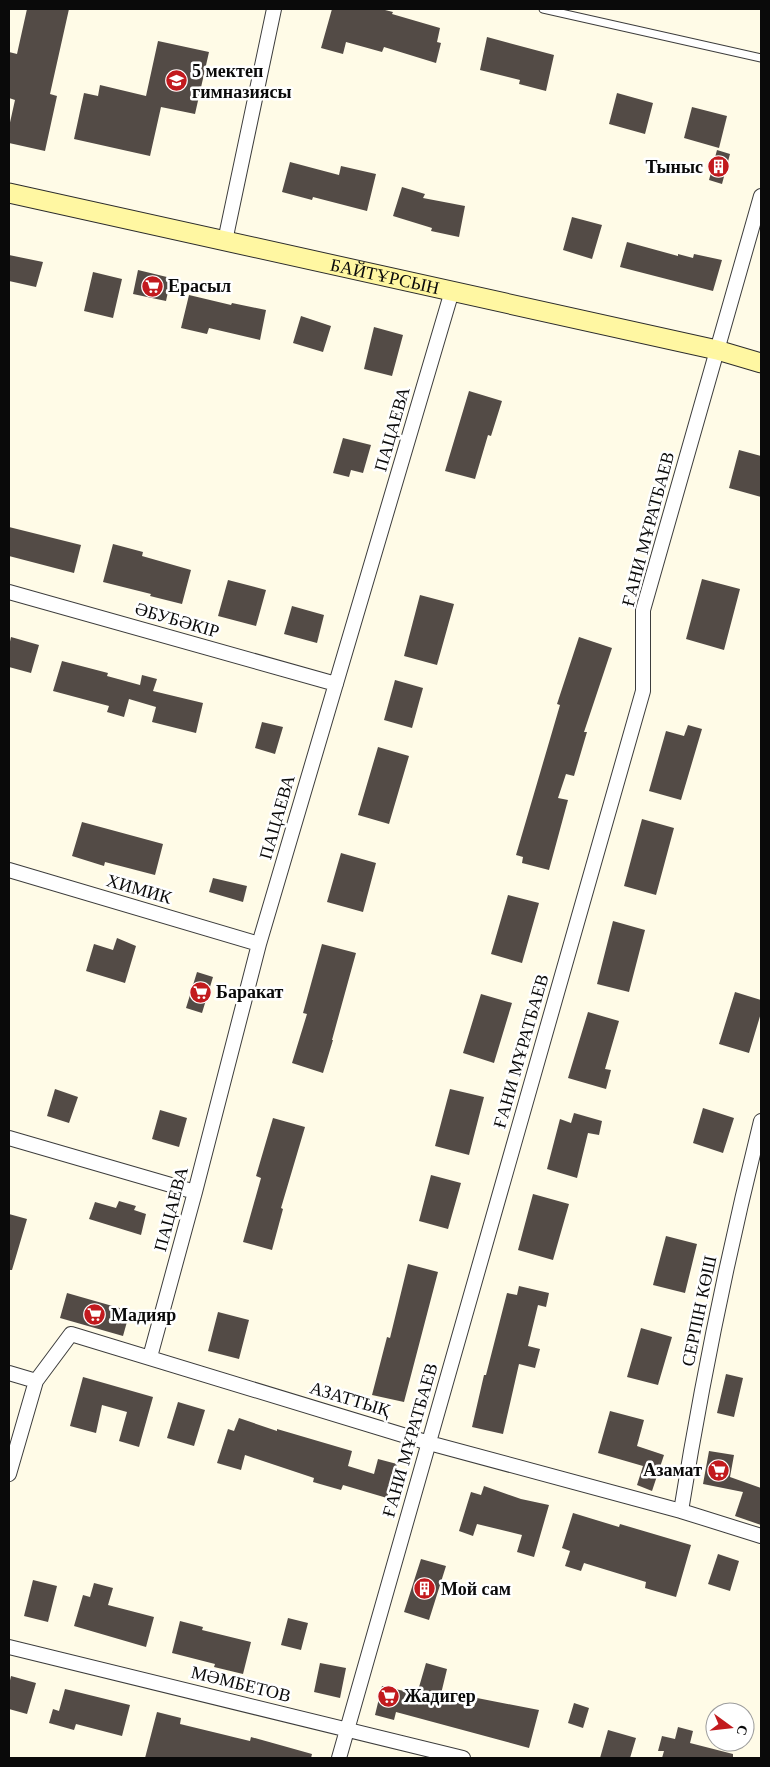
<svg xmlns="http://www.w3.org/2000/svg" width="770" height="1767" viewBox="0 0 770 1767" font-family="'Times New Roman',serif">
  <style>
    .building { fill: #534b46 }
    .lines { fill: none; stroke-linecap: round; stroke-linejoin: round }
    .lane-casing { stroke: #3d3d3d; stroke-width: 9 }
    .street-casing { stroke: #3d3d3d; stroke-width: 16 }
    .secondary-casing { stroke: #2c2c2c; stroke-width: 21 }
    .lane { stroke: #fff; stroke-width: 7 }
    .street { stroke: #fff; stroke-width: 14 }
    .secondary { stroke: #fff7a2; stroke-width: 19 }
    .labels { text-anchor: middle; stroke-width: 5; stroke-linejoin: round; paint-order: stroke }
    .poi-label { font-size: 18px; font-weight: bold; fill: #0a0a0a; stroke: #fff; text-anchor: start }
    .street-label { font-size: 18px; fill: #0a0a0a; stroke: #fff }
  </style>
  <rect width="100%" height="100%" fill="#fffbe7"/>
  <!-- building -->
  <path class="building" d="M27,9H69L50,94L57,96L45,151L9,143V127L15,100L9,98V52L17,54Z
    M332,9H381L393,12L392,14L440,28L437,42L441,43L436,63L384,47L382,52L346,42L343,54L321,48Z
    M487,37L554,55L546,91L519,84L520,80L480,70Z
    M158,41L209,52L195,114L161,107L150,156L74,139L84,93L98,96L100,85L146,96Z
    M617,93L653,103L645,134L609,124Z
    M692,107L727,116L719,148L684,138Z
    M717,150L730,154L722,184L709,180Z
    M290,162L339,175L341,166L376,174L367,211L313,197L312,200L282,192Z
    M402,187L425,194L423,198L465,206L459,237L431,231L432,228L393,216Z
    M572,217L602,225L592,259L563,250Z
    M627,242L678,256V254L693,258L694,254L722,260L713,291L620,267Z
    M9,255L43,262L36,287L9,281Z
    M138,270L171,278L166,301L133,294Z
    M93,272L122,279L113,318L84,311Z
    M189,295L231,305L232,303L266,310L260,340L209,328L207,334L181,328Z
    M301,316L331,326L323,352L293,343Z
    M374,327L403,335L392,376L364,369Z
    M469,391L502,401L491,436L488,435L475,479L445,471Z
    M343,438L371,445L363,473L351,470L349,477L333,473Z
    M739,450L761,456V497L729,488Z
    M9,527L81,545L74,573L9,556Z
    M113,544L143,552L142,556L191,570L182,604L150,596L151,594L103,582Z
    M702,579L740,589L724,650L686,639Z
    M228,580L266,590L256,626L218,616Z
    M420,595L454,604L437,665L404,656Z
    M292,606L324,615L317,643L284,634Z
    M11,637L39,645L31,673L9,667V646Z
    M579,637L612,648L584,732H587L574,776L566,774L558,798L568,800L549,870L522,863L523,857L516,855L560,705L557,704Z
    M62,661L108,673L107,676L140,685L142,675L157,679L153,691L203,703L196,733L152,722L156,707L129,699L124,717L107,712L109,706L53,691Z
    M395,680L423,688L412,728L384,720Z
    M262,722L283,727L275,754L255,748Z
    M688,725L702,729L681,800L649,791L666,731L684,736Z
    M378,747L409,756L389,824L358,815Z
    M642,819L674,828L656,895L624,886Z
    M82,822L163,844L155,875L105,862L104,866L72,856Z
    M341,853L376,863L363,912L327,902Z
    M213,878L247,886L243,902L209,892Z
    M508,895L539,903L522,963L491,954Z
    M613,921L645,930L629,992L597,984Z
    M117,938L136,946L125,983L86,971L94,944L113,950Z
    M322,944L356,953L332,1040H333L323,1073L292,1063L307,1014L303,1013Z
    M197,972L213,977L202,1013L186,1008Z
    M735,992L761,1000V1013L749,1053L719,1044Z
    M481,994L512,1003L494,1063L463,1053Z
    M588,1012L619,1021L605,1069L611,1070L606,1089L568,1078Z
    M55,1089L78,1097L69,1123L47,1116Z
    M450,1089L484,1097L469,1155L435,1146Z
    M703,1108L734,1118L723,1153L693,1143Z
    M160,1110L187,1118L179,1147L152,1139Z
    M574,1113L602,1121L599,1135L588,1133L577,1178L547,1169L560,1119L571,1123Z
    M273,1118L305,1127L281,1208L283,1209L272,1250L243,1242L261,1178L256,1176Z
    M431,1175L461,1183L448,1229L419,1221Z
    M533,1194L569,1204L553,1260L518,1250Z
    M119,1201L136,1206L134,1210L146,1214L141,1235L89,1219L95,1202L116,1208Z
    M9,1214L27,1219L12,1270H9Z
    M666,1236L697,1244L685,1293L653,1285Z
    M408,1264L438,1272L404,1402L372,1395L387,1337L390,1338Z
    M519,1286L549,1293L546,1307L538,1305L528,1346L540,1349L535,1368L519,1364L503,1434L472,1427L484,1375H486L507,1293L517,1295Z
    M67,1293L130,1311L123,1336L60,1318Z
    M218,1312L249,1320L239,1359L208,1351Z
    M641,1328L672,1337L658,1385L627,1377Z
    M726,1374L743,1378L734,1417L717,1413Z
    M83,1377L153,1397L139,1447L119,1441L127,1412L102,1405L96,1433L70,1426Z
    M178,1402L205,1410L194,1446L167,1438Z
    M610,1411L644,1420L637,1446L664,1455L652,1491L637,1485L643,1466L598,1453Z
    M239,1418L277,1431V1429L352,1451L348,1466L374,1474L378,1459L397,1464L387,1498L343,1485L341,1490L313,1482L314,1478L245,1455L241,1470L217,1463L228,1429L234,1431Z
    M709,1451L734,1455L730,1477L761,1488V1525L735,1516L743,1492L703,1484Z
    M484,1486L521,1499L549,1505L534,1557L517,1552L522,1535L477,1524L473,1536L459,1531L471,1492L481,1495Z
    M573,1513L619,1527L620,1524L691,1545L676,1597L645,1588L646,1582L584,1563L581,1571L565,1566L570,1551L562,1548Z
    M718,1554L739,1561L730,1591L708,1584Z
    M421,1559L446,1566L429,1620L404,1612Z
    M33,1580L57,1586L48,1622L24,1616Z
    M94,1583L113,1588L108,1605L154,1617L146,1647L74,1626L83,1595L90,1597Z
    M288,1618L308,1623L301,1650L281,1645Z
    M180,1621L203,1627L202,1630L251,1642L243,1674L214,1667L215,1664L172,1653Z
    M320,1663L346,1668L340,1698L314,1692Z
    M426,1663L447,1669L440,1698L474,1707L477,1698L539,1710L529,1748L396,1712L394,1720L375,1715L382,1686L417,1694Z
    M11,1676L36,1683L27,1714L9,1709V1685Z
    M65,1689L130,1705L122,1736L76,1724L74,1730L49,1723L53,1709L59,1711Z
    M574,1703L589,1708L583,1728L568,1723Z
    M157,1712L181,1718L180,1724L250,1741L251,1737L312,1754L311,1758H145Z
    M678,1727L693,1731L690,1743L733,1754V1758H662L664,1751H658L662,1736L675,1739Z
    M608,1730L636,1738L630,1758H600Z"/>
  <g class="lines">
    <defs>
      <path id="lane" d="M543,9L761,58"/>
      <path id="street" d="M225,241L274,9
        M9,592L336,684
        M9,870L259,944
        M9,1138L195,1192
        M150,1357L195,1192L259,944L452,291
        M9,1373L36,1381L71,1334L429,1443L681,1511L761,1536
        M9,1474L36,1381
        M681,1511C702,1380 729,1249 761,1121
        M9,1647L463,1758
        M339,1758L643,691V610L761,196"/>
      <g id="secondary">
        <path id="s1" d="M9,193L717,350L761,363"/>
      </g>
    </defs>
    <!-- lane casing -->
    <use href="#lane" class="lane-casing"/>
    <!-- street casing -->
    <use href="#street" class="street-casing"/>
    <!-- secondary casing -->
    <use href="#secondary" class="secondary-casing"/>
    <!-- lane -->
    <use href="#lane" class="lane"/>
    <!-- street -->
    <use href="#street" class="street"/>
    <!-- secondary -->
    <use href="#secondary" class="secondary"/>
  </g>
  <!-- icons -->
  <defs>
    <symbol id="school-disc" viewBox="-11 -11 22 22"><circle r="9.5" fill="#c21a1e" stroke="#fff"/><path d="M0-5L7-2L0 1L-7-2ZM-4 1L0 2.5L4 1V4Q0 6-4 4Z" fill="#fff"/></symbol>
    <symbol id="building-disc" viewBox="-11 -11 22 22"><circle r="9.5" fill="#c21a1e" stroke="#fff"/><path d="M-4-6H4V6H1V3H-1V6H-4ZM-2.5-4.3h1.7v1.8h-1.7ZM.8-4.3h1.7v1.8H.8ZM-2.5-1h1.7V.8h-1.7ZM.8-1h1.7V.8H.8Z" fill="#fff"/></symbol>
    <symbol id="supermarket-disc" viewBox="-11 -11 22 22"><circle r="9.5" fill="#c21a1e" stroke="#fff"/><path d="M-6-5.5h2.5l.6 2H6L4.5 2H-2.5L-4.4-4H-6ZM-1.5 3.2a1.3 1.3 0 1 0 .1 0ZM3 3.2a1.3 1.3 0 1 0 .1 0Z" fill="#fff"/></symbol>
  </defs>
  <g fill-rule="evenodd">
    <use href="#school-disc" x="164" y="68" width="25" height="25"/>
    <use href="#building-disc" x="706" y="154" width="25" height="25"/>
    <use href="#supermarket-disc" x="140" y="274" width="25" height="25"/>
    <use href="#supermarket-disc" x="188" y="980" width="25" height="25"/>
    <use href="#supermarket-disc" x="82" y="1302" width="25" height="25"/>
    <use href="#supermarket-disc" x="706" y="1458" width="25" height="25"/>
    <use href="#building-disc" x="412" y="1576" width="25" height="25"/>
    <use href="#supermarket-disc" x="376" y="1684" width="25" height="25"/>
  </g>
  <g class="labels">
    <!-- poi labels -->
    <g class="poi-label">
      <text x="192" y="77">5 мектеп<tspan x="192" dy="21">гимназиясы</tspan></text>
      <text x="703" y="173" text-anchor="end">Тыныс</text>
      <text x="168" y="292">Ерасыл</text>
      <text x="216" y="998">Баракат</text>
      <text x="111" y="1321">Мадияр</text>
      <text x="702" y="1476" text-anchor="end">Азамат</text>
      <text x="441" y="1595">Мой сам</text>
      <text x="404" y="1702">Жадигер</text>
    </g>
    <!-- street labels -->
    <g class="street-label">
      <text dy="6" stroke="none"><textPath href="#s1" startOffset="385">БАЙТҰРСЫН</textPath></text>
      <text transform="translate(392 429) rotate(-74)" y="6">ПАЦАЕВА</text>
      <text transform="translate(648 529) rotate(-75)" y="6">ҒАНИ МҰРАТБАЕВ</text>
      <text transform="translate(177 620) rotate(16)" y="6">ӘБУБӘКІР</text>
      <text transform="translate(277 817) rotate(-74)" y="6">ПАЦАЕВА</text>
      <text transform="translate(139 889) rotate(16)" y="6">ХИМИК</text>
      <text transform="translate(521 1051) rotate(-74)" y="6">ҒАНИ МҰРАТБАЕВ</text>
      <text transform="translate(171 1209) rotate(-75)" y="6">ПАЦАЕВА</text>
      <text transform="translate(699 1311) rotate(-78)" y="6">СЕРПІН КӨШ</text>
      <text transform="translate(350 1399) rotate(17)" y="6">АЗАТТЫҚ</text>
      <text transform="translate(410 1440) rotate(-74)" y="6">ҒАНИ МҰРАТБАЕВ</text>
      <text transform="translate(241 1684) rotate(14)" y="6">МӘМБЕТОВ</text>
    </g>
  </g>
  <!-- border -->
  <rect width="770" height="1767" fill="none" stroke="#0a0a0a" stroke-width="20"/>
  <!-- north arrow -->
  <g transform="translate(730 1727) rotate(105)"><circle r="24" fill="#ffffff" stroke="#9d9d9d"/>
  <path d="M0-4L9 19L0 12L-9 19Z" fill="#c21a1e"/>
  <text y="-8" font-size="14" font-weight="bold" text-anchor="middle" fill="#0a0a0a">С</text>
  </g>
</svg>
